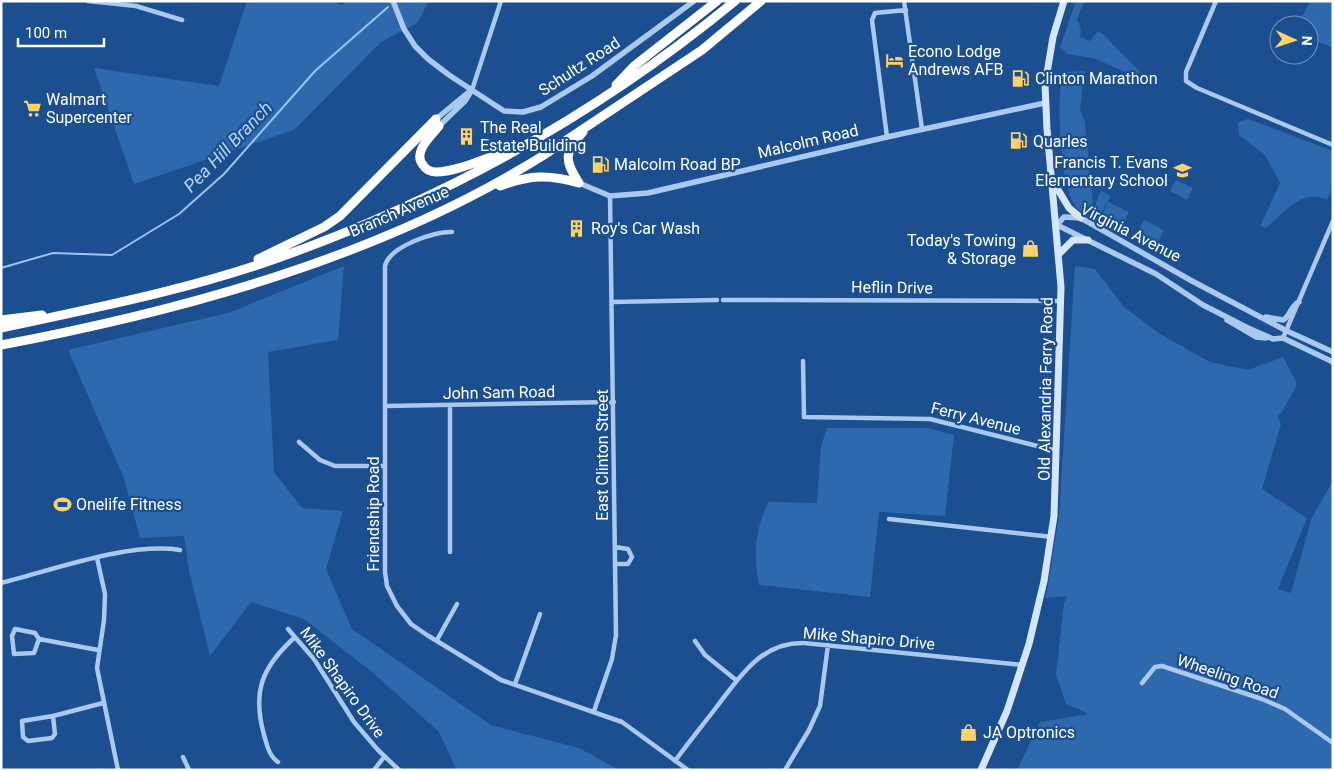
<svg xmlns="http://www.w3.org/2000/svg" width="1334" height="771" viewBox="0 0 1334 771" font-family="Roboto,sans-serif">
  <style>
    .green { fill: #2e69ad }
    .lines { fill: none; stroke-linecap: round; stroke-linejoin: round }
    .stream { stroke: #9cc4f0; stroke-width: 2 }
    .minor { stroke: #a9c9ee; stroke-width: 4.5 }
    .tertiary { stroke: #a9c9ee; stroke-width: 5.5 }
    .secondary { stroke: #d6e6fa; stroke-width: 7 }
    .motorway { stroke: #fff; stroke-width: 9 }
    .labels { text-anchor: middle; stroke-width: 4.5; stroke-linejoin: round; paint-order: stroke }
    .poi-label { font-size: 16px; fill: #fff; stroke: #1b4f8f; text-anchor: start }
    .street-label { font-size: 16px; fill: #fff; stroke: #1b4f8f }
    .water-label { font-size: 18px; font-style: italic; fill: #b5d3f5; stroke: #1b4f8f }
  </style>
  <rect width="100%" height="100%" fill="#1b4f8f"/>
  <!-- green -->
  <path class="green" d="M247,1H333L341,5L348,1H429L417,23L381,42L294,130L134,184L94,68L219,86Z
    M1076,1H1101L1084,2L1077,19L1081,29L1080,37L1090,41L1098,31L1104,35L1140,72L1137,77L1093,58L1067,54L1060,48Z
    M1310,1H1333V48L1309,38V25H1298Z
    M1085,71L1080,110L1085,122L1093,204L1097,221C1088,218 1077,211 1073,202C1060,179 1056,98 1063,72Z
    M1248,119L1333,151V186L1327,200C1303,188 1283,213 1266,228L1260,226L1280,183L1265,155L1239,135L1238,122Z
    M1176,180L1193,188L1187,200L1170,191Z
    M1101,191L1111,196L1100,215C1093,206 1096,200 1101,191Z
    M1108,202L1129,212L1122,226L1102,215Z
    M1144,220L1164,230L1157,244L1137,233Z
    M344,266L338,340L268,352L274,472L302,508L343,511L326,569L352,629L491,725L579,748L619,770H457L438,731L372,672L304,619L251,602L210,656L189,571L184,536L140,538L124,478L68,350L228,313Z
    M1075,266L1095,269L1124,307L1160,334L1210,362L1248,370L1283,357L1297,384L1282,412L1277,416L1281,424L1262,489L1307,518L1278,589L1291,593L1311,520L1333,480V770H1017L1040,722L1089,714L1066,704L1056,675L1064,603L1067,596L1046,598L1059,516Z
    M827,428H928L954,435L945,516L879,512L870,597L759,585C753,556 755,528 769,502L817,503L821,446Z"/>
  <g class="lines">
    <!-- stream -->
    <path class="stream" d="M1,268L53,253L112,255L179,214L224,174L315,71L388,7"/>
    <!-- minor -->
    <path class="minor" d="M88,1L136,6L182,20
      M904,1L922,129
      M1216,1L1186,72V81L1197,88L1333,145
      M472,90L501,1
      M887,137L872,20L875,13L906,10
      M452,232C434,231 389,247 385,266V572L387,586L397,606L411,624L427,635L501,680L622,722L688,770
      M723,300L1061,301
      M612,302L717,300
      M1283,338L1333,221
      M803,361L804,417L930,419L1057,451
      M385,406L614,402
      M299,442L320,460L335,466H385
      M889,519L1052,537
      M450,552V406
      M97,558L105,594L104,620L97,668L118,770
      M615,564H628L632,557L628,549L615,547
      M1,583C53,570 128,542 180,550
      M15,629L35,633L39,639L34,653L14,654L12,636Z
      M288,629L314,659L354,722L378,750L399,770
      M39,639L98,650
      M437,640L457,604
      M695,641L705,655L736,680
      M1142,683L1155,667L1162,666L1262,699L1285,709L1333,743
      M515,684L540,614
      M594,711L612,659L616,635L610,196
      M53,716L55,734L52,738L28,741L23,737L22,721L53,716L103,703
      M183,757L189,770
      M675,761C688,743 702,726 715,709C739,678 760,642 804,643L1023,665
      M278,762C269,756 267,745 264,735C252,691 262,667 295,637
      M374,770L384,757
      M785,770L809,730L820,706L828,645"/>
    <!-- tertiary -->
    <path class="tertiary" d="M393,1L404,29L415,46L428,59L449,75L504,111L523,112L541,107L592,76L694,1
      M436,119L470,91
      M439,126L465,101L472,90
      M579,183L610,196L648,193L887,137L1045,103
      M1266,317L1283,320C1291,316 1290,306 1299,302
      M1227,320L1256,337L1266,338
      M1333,352L1287,331L1192,281L1081,218L1064,217L1057,225L1156,274L1203,305L1248,328L1273,339L1283,338L1333,362"/>
    <!-- secondary -->
    <path class="secondary" d="M1054,183L1069,208L1081,218
      M1059,254L1073,240H1088
      M981,770L1007,711L1029,644L1044,581L1054,516L1061,287L1047,129L1045,85L1053,37L1064,1"/>
    <!-- motorway -->
    <path class="motorway" d="M616,85L634,66L717,1
      M439,126C432,135 412,152 423,165C426,170 430,172 436,172C459,172 491,155 514,149
      M579,183C564,160 564,153 583,132
      M500,186C530,175 548,174 579,183
      M258,259L324,227L340,216L436,119
      M1,320L42,315
      M1,328C94,308 188,290 278,258C444,199 599,113 735,1
      M1,345C186,310 383,256 544,155L702,50L761,1"/>
  </g>
  <!-- icons -->
  <defs>
    <symbol id="hotel-bare" viewBox="-9 -9 18 18"><path d="M-6-4.5h1.5V1H6V5H4.5V3h-9V5H-6ZM-4 0a1.8 1.8 0 1 1 3.6 0ZM.5 0V-2.5h3Q6-2.5 6 0Z" fill="#ffd166" stroke="#1b4f8f" stroke-width="2.5" paint-order="stroke"/></symbol>
    <symbol id="fuel-bare" viewBox="-9 -9 18 18"><path d="M-5.5-6h7V0h2V4h1.3V-2.5L3-4.5l.8-.8L6-3V5H2.5V1h-1V6h-7ZM-4.2-4.7v3.2H.2V-4.7Z" fill="#ffd166" stroke="#1b4f8f" stroke-width="2.5" paint-order="stroke"/></symbol>
    <symbol id="supermarket-bare" viewBox="-9 -9 18 18"><path d="M-6-5.5h2.5l.6 2H6L4.5 2H-2.5L-4.4-4H-6ZM-1.5 3.2a1.3 1.3 0 1 0 .1 0ZM3 3.2a1.3 1.3 0 1 0 .1 0Z" fill="#ffd166" stroke="#1b4f8f" stroke-width="2.5" paint-order="stroke"/></symbol>
    <symbol id="building-bare" viewBox="-9 -9 18 18"><path d="M-4-6H4V6H1V3H-1V6H-4ZM-2.5-4.3h1.7v1.8h-1.7ZM.8-4.3h1.7v1.8H.8ZM-2.5-1h1.7V.8h-1.7ZM.8-1h1.7V.8H.8Z" fill="#ffd166" stroke="#1b4f8f" stroke-width="2.5" paint-order="stroke"/></symbol>
    <symbol id="school-bare" viewBox="-9 -9 18 18"><path d="M0-5L7-2L0 1L-7-2ZM-4 1L0 2.5L4 1V4Q0 6-4 4Z" fill="#ffd166" stroke="#1b4f8f" stroke-width="2.5" paint-order="stroke"/></symbol>
    <symbol id="shop-bare" viewBox="-9 -9 18 18"><path d="M-5-2.5h2.3a2.7 3.5 0 0 1 5.4 0H5L5.5 6h-11ZM-1.5-2.5h3a1.5 2.3 0 0 0-3 0Z" fill="#ffd166" stroke="#1b4f8f" stroke-width="2.5" paint-order="stroke"/></symbol>
    <symbol id="stadium-bare" viewBox="-9 -9 18 18"><path d="M0-5a6.5 5 0 1 0 0 10a6.5 5 0 1 0 0-10ZM-3.5-1.8h7v3.6h-7Z" fill="#ffd166" stroke="#1b4f8f" stroke-width="2.5" paint-order="stroke"/></symbol>
  </defs>
  <g fill-rule="evenodd">
    <use href="#hotel-bare" x="882" y="48" width="25" height="25"/>
    <use href="#fuel-bare" x="1008" y="66" width="25" height="25"/>
    <use href="#supermarket-bare" x="20" y="96" width="25" height="25"/>
    <use href="#building-bare" x="454" y="124" width="25" height="25"/>
    <use href="#fuel-bare" x="1006" y="128" width="25" height="25"/>
    <use href="#fuel-bare" x="588" y="152" width="25" height="25"/>
    <use href="#school-bare" x="1170" y="158" width="25" height="25"/>
    <use href="#building-bare" x="564" y="216" width="25" height="25"/>
    <use href="#shop-bare" x="1018" y="236" width="25" height="25"/>
    <use href="#stadium-bare" x="50" y="492" width="25" height="25"/>
    <use href="#shop-bare" x="956" y="720" width="25" height="25"/>
  </g>
  <g class="labels">
    <!-- poi labels -->
    <g class="poi-label">
      <text x="908" y="57">Econo Lodge<tspan x="908" dy="18">Andrews AFB</tspan></text>
      <text x="1035" y="84">Clinton Marathon</text>
      <text x="46" y="105">Walmart<tspan x="46" dy="18">Supercenter</tspan></text>
      <text x="480" y="133">The Real<tspan x="480" dy="18">Estate Building</tspan></text>
      <text x="1033" y="147">Quarles</text>
      <text x="1168" y="168" text-anchor="end">Francis T. Evans<tspan x="1168" dy="18">Elementary School</tspan></text>
      <text x="614" y="170">Malcolm Road BP</text>
      <text x="591" y="234">Roy's Car Wash</text>
      <text x="1016" y="246" text-anchor="end">Today's Towing<tspan x="1016" dy="18">&amp; Storage</tspan></text>
      <text x="76" y="510">Onelife Fitness</text>
      <text x="983" y="738">JA Optronics</text>
    </g>
    <!-- street labels -->
    <g class="street-label">
      <text transform="translate(579 66) rotate(-33)" y="6">Schultz Road</text>
      <text transform="translate(808 141) rotate(-13)" y="6">Malcolm Road</text>
      <text transform="translate(399 211) rotate(-23)" y="6">Branch Avenue</text>
      <text transform="translate(1131 232) rotate(27)" y="6">Virginia Avenue</text>
      <text transform="translate(892 287) rotate(1)" y="6">Heflin Drive</text>
      <text transform="translate(1045 389) rotate(-89)" y="6">Old Alexandria Ferry Road</text>
      <text transform="translate(499 392) rotate(-1)" y="6">John Sam Road</text>
      <text transform="translate(976 418) rotate(14)" y="6">Ferry Avenue</text>
      <text transform="translate(602 455) rotate(-90)" y="6">East Clinton Street</text>
      <text transform="translate(373 514) rotate(-90)" y="6">Friendship Road</text>
      <text transform="translate(869 638) rotate(5)" y="6">Mike Shapiro Drive</text>
      <text transform="translate(1228 676) rotate(19)" y="6">Wheeling Road</text>
      <text transform="translate(343 682) rotate(54)" y="6">Mike Shapiro Drive</text>
    </g>
    <!-- water labels -->
    <g class="water-label">
      <text transform="translate(228 147) rotate(-46)" y="6">Pea Hill Branch</text>
    </g>
  </g>
  <!-- border -->
  <rect width="1334" height="771" fill="none" stroke="#ffffff" stroke-width="5"/>
  <!-- north arrow -->
  <g transform="translate(1294 40) rotate(93)"><circle r="24" fill="#1b4f8f" stroke="#7695bc"/>
  <path d="M0-4L9 19L0 12L-9 19Z" fill="#ffd166"/>
  <text y="-8" font-size="14" font-weight="bold" text-anchor="middle" fill="#ffffff">N</text>
  </g>
  <!-- scale -->
  <path d="M18 38v8h86v-8" fill="none" stroke="#ffffff" stroke-width="2.5"/>
  <text x="25" y="38" font-size="15" fill="#ffffff" stroke="#1b4f8f" stroke-width="4" paint-order="stroke">100 m</text>
</svg>
